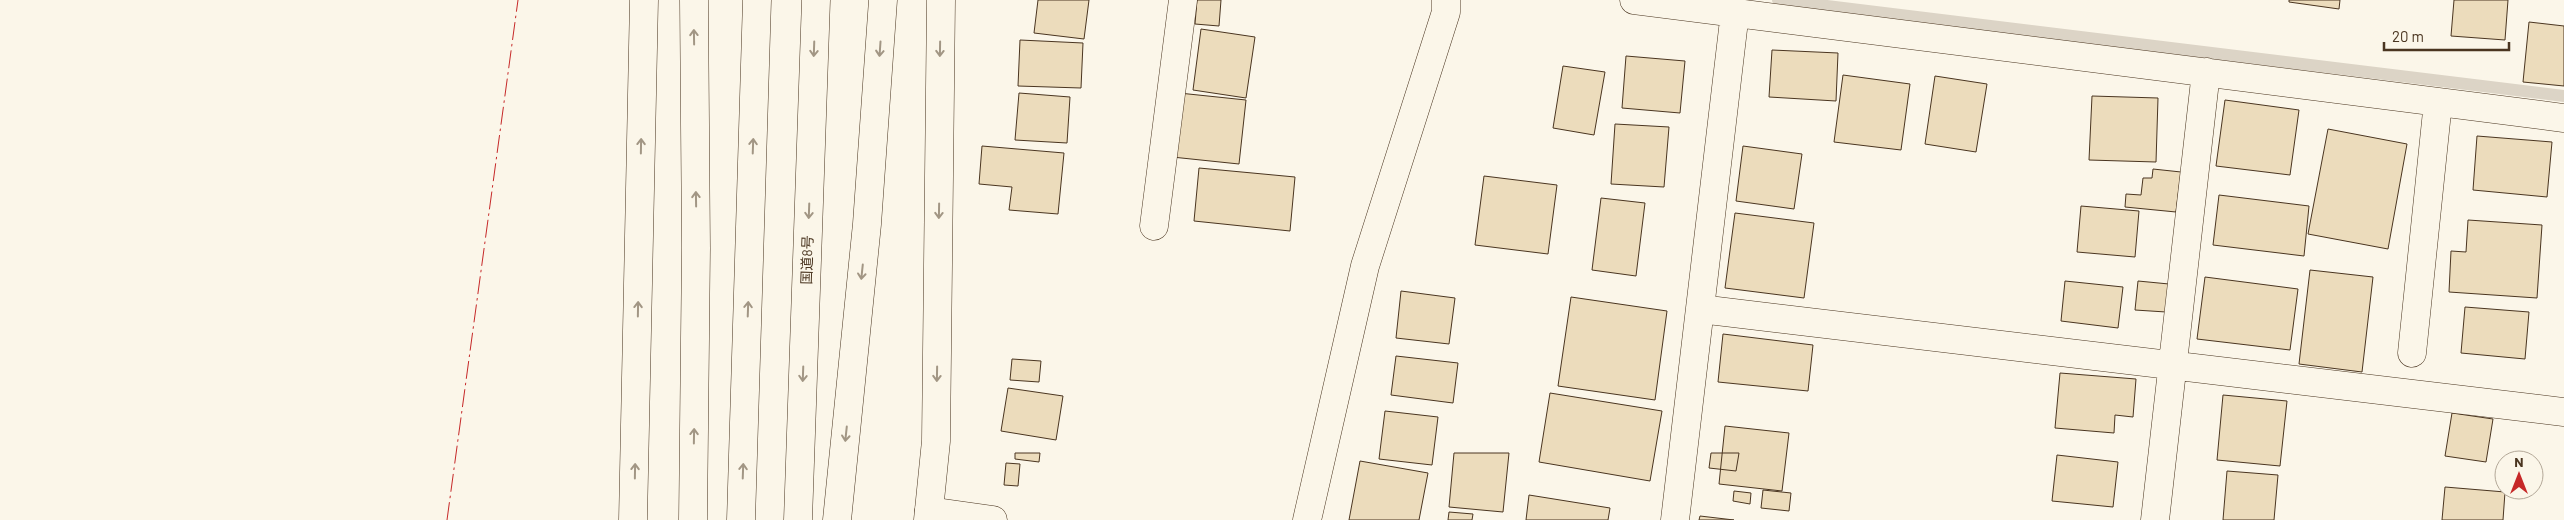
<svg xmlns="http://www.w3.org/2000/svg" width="2564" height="520" viewBox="0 0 2564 520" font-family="Barlow,'Noto Sans JP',sans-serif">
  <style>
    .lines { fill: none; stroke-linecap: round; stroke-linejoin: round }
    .stream { stroke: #dcd4c6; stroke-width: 12 }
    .building { fill: #ecdcbc; stroke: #4a3520 }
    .street-casing { stroke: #4a3520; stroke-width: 29 }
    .highway-casing { stroke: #4a3520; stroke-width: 29 }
    .street { stroke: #fbf6e9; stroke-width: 28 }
    .highway { stroke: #fbf6e9; stroke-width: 28 }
    .power { stroke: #c62828; stroke-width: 1; stroke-dasharray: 18 4 2.5 4; stroke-linecap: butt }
    .oneway { stroke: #a29684 }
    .labels { text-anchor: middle; stroke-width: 4; stroke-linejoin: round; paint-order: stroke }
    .street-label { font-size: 14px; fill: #4a3520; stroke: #fbf6e9 }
  </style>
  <rect width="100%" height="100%" fill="#fbf6e9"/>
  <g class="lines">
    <!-- stream -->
    <path class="stream" d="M1778,0L2564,96"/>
  </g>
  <!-- building -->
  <path class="building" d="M1038,0H1089L1084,39L1034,33Z
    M1197,0H1221L1219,26L1195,24Z
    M2289,0H2340L2339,9L2289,2Z
    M2454,0H2508L2505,40L2451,36Z
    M2529,22L2564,26V86L2523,82Z
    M1201,29L1255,37L1246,98L1193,90Z
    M1020,40L1083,43L1081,88L1018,86Z
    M1772,50L1838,53L1836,101L1769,97Z
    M1626,56L1685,61L1680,113L1622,108Z
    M1563,66L1605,72L1594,135L1553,128Z
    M1843,75L1910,84L1901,150L1834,142Z
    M1935,76L1987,84L1976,152L1925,144Z
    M1019,93L1070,97L1067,143L1015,140Z
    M1179,93L1246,100L1239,164L1172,157Z
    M2092,96L2158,98L2156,162L2089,160Z
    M2225,100L2299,110L2290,175L2216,166Z
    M1615,124L1669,127L1664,187L1611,184Z
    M2328,129L2407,144L2388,249L2308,234Z
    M2477,136L2552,142L2547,197L2473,190Z
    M982,146L1064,153L1058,214L1009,210L1012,187L979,184Z
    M1743,146L1802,154L1794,209L1736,201Z
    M1199,168L1295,177L1290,231L1194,221Z
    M2153,169L2181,172L2176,212L2125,207L2126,194L2141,195L2143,178H2152Z
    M1484,176L1557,185L1548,254L1475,245Z
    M2219,195L2309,206L2304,256L2213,245Z
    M1601,198L1645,203L1636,276L1592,270Z
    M2081,206L2139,211L2135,257L2077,252Z
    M1735,213L1814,223L1804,298L1725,288Z
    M2468,220L2542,225L2537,298L2449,292L2451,251L2466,252Z
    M2310,270L2373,277L2362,372L2299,364Z
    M2205,277L2298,289L2290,350L2197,339Z
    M2065,281L2123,287L2118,328L2061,321Z
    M2138,281L2169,284L2166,312L2135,310Z
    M1401,291L1455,298L1449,344L1396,338Z
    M1571,297L1667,311L1655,400L1558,386Z
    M2465,307L2529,312L2525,359L2461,353Z
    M1723,334L1813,345L1808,391L1718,382Z
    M1396,356L1458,363L1453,403L1391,395Z
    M1012,359L1041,361L1039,382L1010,380Z
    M2060,373L2136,379L2133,417L2115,415L2114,433L2055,428Z
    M1008,388L1063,396L1056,440L1001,431Z
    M1550,393L1662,411L1650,481L1539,462Z
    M2223,395L2287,401L2280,466L2217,460Z
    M1385,411L1438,417L1432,465L1379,459Z
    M2452,413L2493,419L2486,462L2445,456Z
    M1725,426L1789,433L1782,491L1719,484Z
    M1015,453H1040L1039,462L1015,459Z
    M1454,453H1509L1503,512L1449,507Z
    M1711,453H1739L1736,471L1709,468Z
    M2057,455L2118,462L2113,507L2052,501Z
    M1360,461L1428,473L1419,520H1349Z
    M1006,463L1020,464L1018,486L1004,485Z
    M2227,471L2278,475L2274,520H2223Z
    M2445,487L2505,492L2503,520H2442Z
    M1763,490L1791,493L1789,511L1761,508Z
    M1734,491L1751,493L1750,504L1733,501Z
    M1529,495L1610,508L1608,520H1526Z
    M1449,512L1473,514L1472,520H1448Z
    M1700,516L1734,520H1699Z"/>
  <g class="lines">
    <defs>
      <path id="street" d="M1634,0L2564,118
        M1154,226L1183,0
        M1700,309L2564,412
        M2412,353L2438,102
        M929,511L993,520
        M1307,520L1365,266L1446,12V0
        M1675,520L1735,12
        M2155,520L2206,72"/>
      <path id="highway" d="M633,520L644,0
        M693,520L696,248L694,0
        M741,520L757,0
        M798,520L816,0
        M837,520L867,224L883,0
        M928,520L936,441L941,0"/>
    </defs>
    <!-- street casing -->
    <use href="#street" class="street-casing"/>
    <!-- highway casing -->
    <use href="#highway" class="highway-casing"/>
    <!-- street -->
    <use href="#street" class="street"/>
    <!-- highway -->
    <use href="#highway" class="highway"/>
    <!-- power -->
    <path class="power" d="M447,520L518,0"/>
  </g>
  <!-- one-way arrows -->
  <defs><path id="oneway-shaft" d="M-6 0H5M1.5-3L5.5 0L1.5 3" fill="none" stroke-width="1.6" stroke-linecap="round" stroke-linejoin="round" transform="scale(1.25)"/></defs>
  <g class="oneway">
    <use href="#oneway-shaft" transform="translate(694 37) rotate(-91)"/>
    <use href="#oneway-shaft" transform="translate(814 49) rotate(92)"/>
    <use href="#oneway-shaft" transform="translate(880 49) rotate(94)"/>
    <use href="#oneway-shaft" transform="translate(940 49) rotate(91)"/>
    <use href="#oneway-shaft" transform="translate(641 146) rotate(-89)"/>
    <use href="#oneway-shaft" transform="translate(753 146) rotate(-88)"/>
    <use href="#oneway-shaft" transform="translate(696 199) rotate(-91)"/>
    <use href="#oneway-shaft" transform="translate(809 211) rotate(92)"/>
    <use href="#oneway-shaft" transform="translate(939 211) rotate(91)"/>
    <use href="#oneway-shaft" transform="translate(862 272) rotate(96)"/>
    <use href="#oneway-shaft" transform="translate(638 309) rotate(-89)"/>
    <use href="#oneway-shaft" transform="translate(748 309) rotate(-88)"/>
    <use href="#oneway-shaft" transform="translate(803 374) rotate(92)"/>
    <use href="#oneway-shaft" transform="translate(937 374) rotate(91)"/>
    <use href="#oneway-shaft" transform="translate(846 434) rotate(96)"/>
    <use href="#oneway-shaft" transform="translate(694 436) rotate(-89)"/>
    <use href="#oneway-shaft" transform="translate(635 471) rotate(-89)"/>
    <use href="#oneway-shaft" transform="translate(743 471) rotate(-88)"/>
  </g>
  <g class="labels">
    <!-- street labels -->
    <g class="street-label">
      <text transform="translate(807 260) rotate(-88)" y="5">国道8号</text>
    </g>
  </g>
  <!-- north arrow -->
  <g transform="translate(2519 475)"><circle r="24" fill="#fbf6e9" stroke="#b4a999"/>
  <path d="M0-4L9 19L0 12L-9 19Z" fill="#c62828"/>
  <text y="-8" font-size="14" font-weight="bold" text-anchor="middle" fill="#4a3520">N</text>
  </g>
  <!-- scale -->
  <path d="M2384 42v8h125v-8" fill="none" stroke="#4a3520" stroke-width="2.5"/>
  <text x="2392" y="42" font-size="15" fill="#4a3520" stroke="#fbf6e9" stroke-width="4" paint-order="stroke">20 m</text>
</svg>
